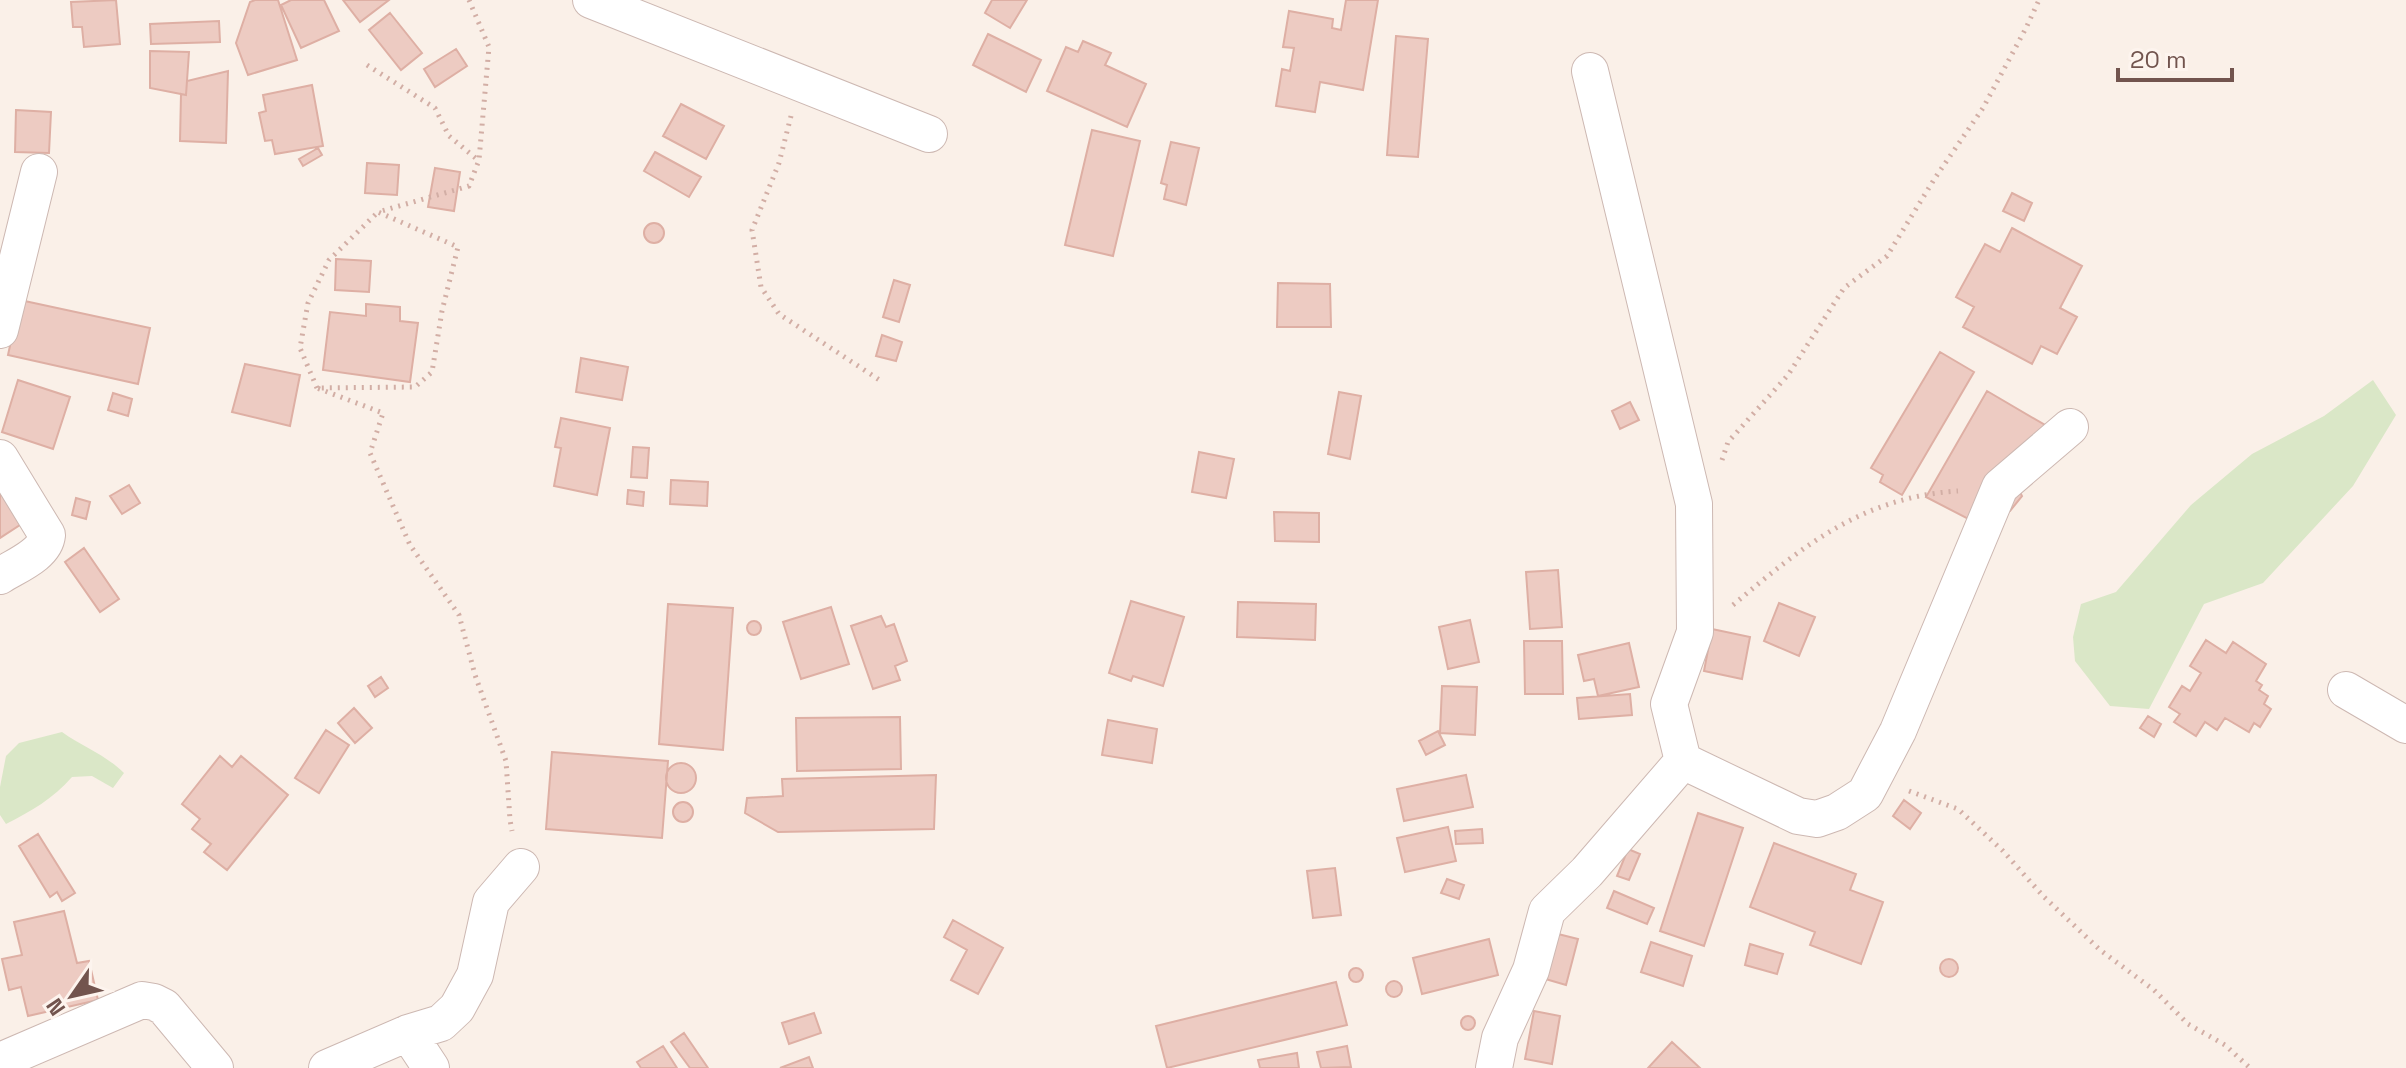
<svg xmlns="http://www.w3.org/2000/svg" width="2406" height="1068" viewBox="0 0 2406 1068" font-family="'Space Grotesk',sans-serif">
  <style>
    .green { fill: #dae7c7 }
    .building { fill: #edcbc2; stroke: #deafa4; stroke-width: 2 }
    .lines { fill: none; stroke-linecap: round; stroke-linejoin: round }
    .street-casing { stroke: #cdb8b2; stroke-width: 38 }
    .path { stroke: #d2aea5; stroke-width: 5; stroke-dasharray: 2 6; stroke-linecap: butt }
    .street { stroke: #fff; stroke-width: 36 }
  </style>
  <rect width="100%" height="100%" fill="#faf0e8"/>
  <!-- green -->
  <path class="green" d="M2373,380L2396,415L2353,486L2263,583L2204,604L2149,709L2110,706L2075,661L2073,637L2081,604L2116,592L2191,505L2252,454L2324,416Z
    M62,732C83,747 106,755 124,773L113,788L92,776L72,777C53,799 31,811 6,824L0,815V787L6,756L19,743Z"/>
  <!-- building -->
  <path class="building" d="M116,0L120,44L84,47L82,27H73L71,2Z
    M255,0H278L297,60L248,75L236,43L250,2Z
    M291,0H324L339,31L301,48L281,5Z
    M343,0H389L360,22Z
    M992,0H1027L1010,28L985,13Z
    M1346,0H1378L1363,90L1320,82L1315,112L1276,106L1282,69L1290,71L1294,48L1283,47L1289,11L1333,19L1332,28L1341,30Z
    M390,13L422,53L401,70L369,30Z
    M219,21L220,42L151,44L150,24Z
    M988,34L1041,60L1026,92L973,65Z
    M1396,36L1428,39L1418,157L1387,155Z
    M1083,41L1111,53L1105,65L1146,84L1127,127L1047,91L1066,47L1078,52Z
    M456,49L467,66L435,87L424,69Z
    M150,51L189,52L186,95L150,88Z
    M228,71L226,143L180,141L181,94L186,95L187,81Z
    M312,85L323,146L275,154L272,140L265,141L259,113L266,111L263,95Z
    M681,104L724,126L706,159L663,136Z
    M16,110L51,112L49,153L15,152Z
    M1092,130L1140,141L1113,256L1065,245Z
    M1171,142L1199,148L1186,205L1164,199L1167,185L1161,183Z
    M318,148L322,155L303,166L299,159Z
    M655,152L701,177L689,197L644,171Z
    M367,163L399,165L397,195L365,193Z
    M435,168L460,172L454,211L428,207Z
    M2012,193L2032,203L2024,221L2003,211Z
    M644 233a10 10 0 1 1 20 0a10 10 0 1 1-20 0Z
    M2012,228L2082,266L2060,308L2077,317L2057,354L2041,346L2032,364L1963,327L1974,307L1956,297L1985,244L2000,252Z
    M336,259L371,261L369,292L335,290Z
    M894,280L910,285L899,322L883,317Z
    M1278,283L1330,284L1331,327H1277Z
    M20,300L150,328L138,384L8,355Z
    M366,304L400,307V321L418,323L410,382L323,370L330,312L366,316Z
    M882,335L902,342L896,361L876,356Z
    M1940,352L1974,372L1902,495L1880,482L1883,475L1871,468Z
    M581,358L628,367L622,400L576,392Z
    M245,364L300,375L290,426L232,412Z
    M18,380L70,397L53,449L2,432Z
    M1987,391L2045,425L2017,486L2022,496L2010,511L1994,510L1982,526L1926,497Z
    M1339,392L1361,396L1350,459L1328,454Z
    M113,393L132,399L128,416L108,410Z
    M1630,402L1639,420L1620,429L1612,411Z
    M561,418L610,428L597,495L554,486L561,448L555,447Z
    M633,447L649,448L647,478L631,477Z
    M1199,452L1234,459L1226,498L1192,492Z
    M671,480L708,482L707,506L670,504Z
    M129,485L140,503L122,514L110,496Z
    M0,488L23,523L0,538Z
    M628,490L644,492L643,506L627,504Z
    M76,498L90,502L86,519L72,515Z
    M1274,512L1319,513V542L1275,541Z
    M84,548L119,599L100,612L65,562Z
    M1558,570L1562,627L1530,629L1526,572Z
    M1131,601L1184,617L1163,686L1133,676L1131,681L1109,673Z
    M1238,602L1316,604L1315,640L1237,637Z
    M1779,603L1815,617L1799,656L1764,641Z
    M668,604L733,608L723,750L659,744Z
    M831,607L849,664L801,679L783,622Z
    M881,616L886,627L894,624L907,661L895,666L900,680L873,689L851,626Z
    M1470,620L1479,662L1448,669L1439,627Z
    M747 628a7 7 0 1 1 14 0a7 7 0 1 1-14 0Z
    M1712,629L1750,637L1742,679L1704,671Z
    M2206,640L2226,653L2233,642L2266,664L2256,681L2262,685L2259,690L2268,696L2264,704L2271,709L2260,727L2254,723L2249,732L2225,718L2217,730L2205,722L2196,736L2174,722L2180,714L2169,707L2182,686L2190,691L2201,673L2190,666Z
    M1524,641H1562L1563,694H1525Z
    M1629,643L1639,687L1598,696L1594,679L1584,681L1578,655Z
    M381,677L388,688L375,697L368,686Z
    M1442,686L1477,687L1475,735L1440,733Z
    M1630,694L1632,715L1579,719L1577,698Z
    M354,708L372,728L355,743L338,723Z
    M2148,716L2161,724L2154,737L2140,728Z
    M900,717L901,769L797,771L796,718Z
    M1108,720L1157,729L1152,763L1102,755Z
    M326,730L349,745L319,793L295,778Z
    M1438,731L1445,745L1426,755L1419,741Z
    M552,752L668,761L662,838L546,829Z
    M220,756L232,767L241,756L288,795L227,870L204,852L211,844L192,829L200,819L182,804Z
    M666 778a15 15 0 1 1 30 0a15 15 0 1 1-30 0Z
    M936,775L934,829L778,832L745,813L747,798L783,796L782,779Z
    M1466,775L1473,807L1404,821L1397,789Z
    M1904,800L1921,813L1910,829L1893,816Z
    M673 812a10 10 0 1 1 20 0a10 10 0 1 1-20 0Z
    M1698,813L1743,828L1704,946L1660,931Z
    M1448,827L1456,861L1405,872L1397,838Z
    M1482,829L1483,843L1456,844L1455,831Z
    M38,834L75,893L62,901L57,892L50,897L19,846Z
    M1774,843L1856,874L1850,890L1883,902L1861,964L1810,945L1815,932L1750,907Z
    M1628,849L1640,854L1629,880L1617,876Z
    M1335,868L1341,915L1313,918L1307,871Z
    M1447,879L1464,885L1459,899L1441,893Z
    M1614,891L1654,908L1647,924L1607,908Z
    M64,911L77,963L89,961L98,1000L28,1016L21,987L9,990L2,959L22,955L14,922Z
    M953,920L1003,948L978,994L951,980L967,950L944,937Z
    M1554,933L1578,939L1566,985L1542,978Z
    M1489,939L1498,975L1422,994L1413,958Z
    M1651,942L1692,956L1683,986L1641,972Z
    M1750,944L1783,954L1777,974L1745,965Z
    M1940 968a9 9 0 1 1 18 0a9 9 0 1 1-18 0Z
    M1349 975a7 7 0 1 1 14 0a7 7 0 1 1-14 0Z
    M1386 989a8 8 0 1 1 16 0a8 8 0 1 1-16 0Z
    M1336,982L1347,1025L1167,1068L1156,1026Z
    M1534,1011L1560,1016L1552,1064L1525,1059Z
    M814,1013L821,1033L789,1044L782,1023Z
    M1461 1023a7 7 0 1 1 14 0a7 7 0 1 1-14 0Z
    M684,1033L708,1068H690L671,1042Z
    M1672,1042L1700,1068H1648Z
    M663,1046L677,1068H641L637,1062Z
    M1347,1046L1351,1067L1321,1068L1317,1052Z
    M1297,1053L1299,1068H1260L1258,1060Z
    M809,1057L813,1068H780Z"/>
  <g class="lines">
    <defs>
      <path id="street" d="M591,0L929,134
        M0,330L39,172
        M0,458L47,535C45,555 15,566 0,576
        M2346,690L2406,725
        M1683,761L1798,816L1817,819L1837,812L1865,794L1898,731L2000,487L2070,427
        M408,1033L431,1068
        M0,1061L142,1000L154,1002L164,1007L215,1068
        M327,1068L408,1033L441,1023L457,1008L475,975L491,902L521,867
        M1494,1068L1500,1038L1531,970L1547,911L1587,872L1683,761L1669,704L1695,632L1694,504L1590,71"/>
    </defs>
    <!-- street casing -->
    <use href="#street" class="street-casing"/>
    <!-- path -->
    <path class="path" d="M469,0L489,47L479,160L469,186L378,212L458,247L442,311L432,372L415,387L317,388L383,413L370,453L410,545L459,615L475,675L506,761L510,820L512,831
      M367,65L435,108L449,136L478,160
      M791,116L779,163L752,230L761,287L779,314L881,381
      M317,388L300,348L308,303L329,260L378,212
      M1722,460L1728,442L1788,375L1844,288L1887,256L1935,178L1983,108L2026,28L2039,0
      M1733,605C1803,546 1862,497 1958,491
      M1909,791L1958,809L2003,851L2044,897L2100,950L2154,990L2188,1024L2225,1045L2250,1068"/>
    <!-- street -->
    <use href="#street" class="street"/>
  </g>
  <!-- north arrow -->
  <g transform="translate(72 996) rotate(236)" stroke="#fdf4ee" stroke-width="6" paint-order="stroke">
  <path d="M0-6L14 30L0 20L-14 30Z" fill="#72544e"/>
  <text y="-12" font-size="22" font-weight="bold" text-anchor="middle" fill="#72544e">N</text>
  </g>
  <!-- scale -->
  <path d="M2118 68v12h114v-12" fill="none" stroke="#72544e" stroke-width="4"/>
  <text x="2130" y="68" font-size="24" fill="#72544e" stroke="#fdf4ee" stroke-width="6" paint-order="stroke">20 m</text>
</svg>
